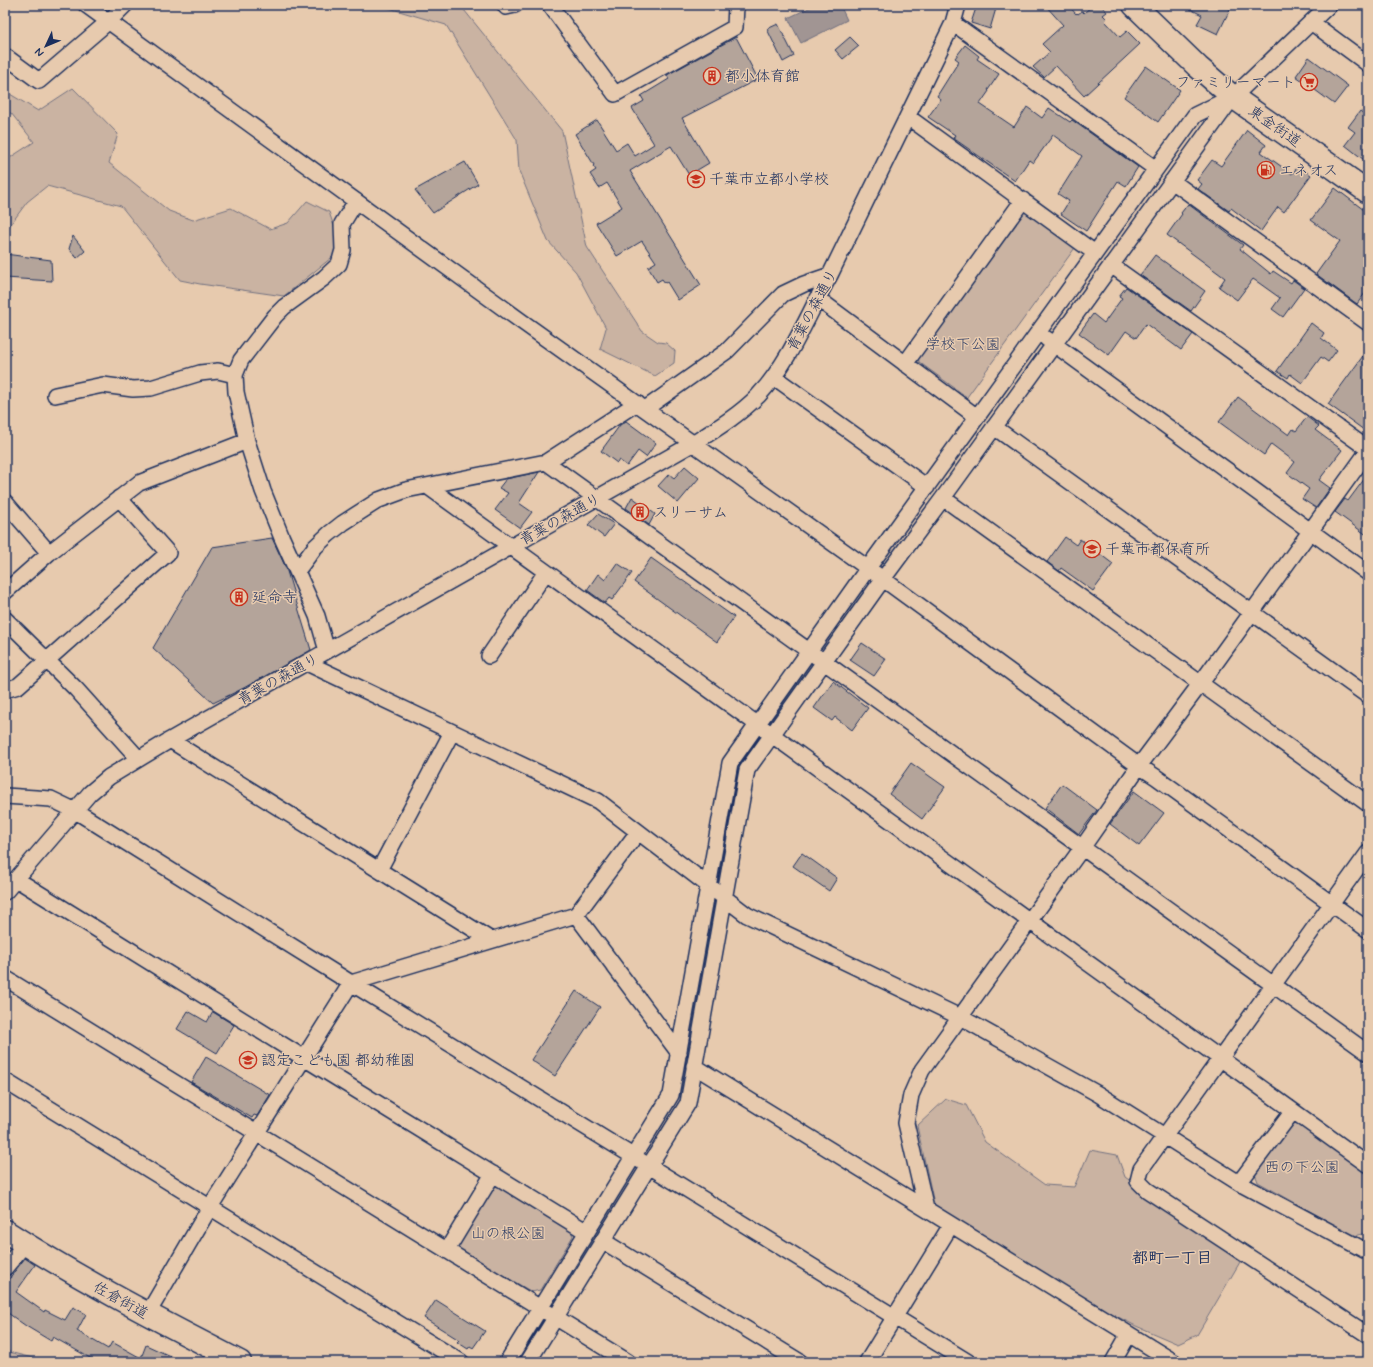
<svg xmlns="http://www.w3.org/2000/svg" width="1373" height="1367" viewBox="0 0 1373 1367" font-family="Mynerve,'Klee One',sans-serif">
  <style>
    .green { fill: #cab3a2; stroke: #727180 }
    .water { fill: #a19593; stroke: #6b6c7e }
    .building { fill: #b4a49a; stroke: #1b2f5e }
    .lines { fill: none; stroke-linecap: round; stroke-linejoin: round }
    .minor-casing { stroke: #1b2f5e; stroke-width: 18 }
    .highway-casing { stroke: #1b2f5e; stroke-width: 25 }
    .minor { stroke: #e7caae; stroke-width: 15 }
    .highway { stroke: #e7caae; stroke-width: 22 }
    .labels { text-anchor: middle; stroke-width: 3; stroke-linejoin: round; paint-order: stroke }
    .poi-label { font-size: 15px; fill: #1b2f5e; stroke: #e7caae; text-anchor: start }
    .street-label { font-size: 15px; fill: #1b2f5e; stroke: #e7caae }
    .park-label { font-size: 15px; fill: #2c3c65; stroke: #e7caae }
    .neighbourhood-label { font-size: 16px; font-weight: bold; fill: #1b2f5e; stroke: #e7caae }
  </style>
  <rect width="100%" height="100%" fill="#e7caae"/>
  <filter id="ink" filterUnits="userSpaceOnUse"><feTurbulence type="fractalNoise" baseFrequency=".025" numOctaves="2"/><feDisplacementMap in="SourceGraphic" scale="8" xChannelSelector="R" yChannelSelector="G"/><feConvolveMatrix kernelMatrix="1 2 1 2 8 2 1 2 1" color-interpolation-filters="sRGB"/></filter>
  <g filter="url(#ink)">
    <!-- green -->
    <path class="green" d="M379,5H460L562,131L587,247L642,331L658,342L666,343L675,351L674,363L655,376L600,349L606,328L576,272L548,241L519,171L517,140L446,25Z
      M73,88L118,134L109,163L169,211L193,220L231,208L270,229L288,223L307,201L329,212L337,235L336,254L284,296L200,284L180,280L121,206L47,186L27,202L5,232V165L11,157L34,142L11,113H5V91L38,111Z
      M1030,209L1077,245L967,397L919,362L917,350L1017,212Z
      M946,1099L966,1105L985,1142L1045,1185L1074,1187L1090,1150L1117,1155L1125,1177L1240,1262L1197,1335L1178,1344L1136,1326L1086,1301L935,1208L917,1126Z
      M1290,1122H1298L1368,1172V1228L1363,1234L1354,1236L1258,1182L1254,1171Z
      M491,1182L569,1226L573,1236L540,1290L532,1292L456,1248Z
      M5,1347L9,1352L48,1362H5Z"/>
    <!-- water -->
    <path class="water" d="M815,5H840L847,20L801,43L788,18Z"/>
    <!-- building -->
    <path class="building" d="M977,5H997L990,29L971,23Z
      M1045,5H1068L1076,14L1077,13L1078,14L1082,11L1084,13L1093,5H1101L1107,12L1103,15L1107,19L1105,21L1120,37L1127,31L1140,44L1084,96L1056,66L1044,77L1033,67L1050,52L1042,44L1063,25Z
      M1182,5H1232L1218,34L1197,24L1202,15Z
      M778,24L794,56L783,62L767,29Z
      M736,37L758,79L682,118L709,163L689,175L671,146L630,171L701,285L678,300L667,282L665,283L662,279L657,282L648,267L656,262L642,241L617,256L596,223L622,207L607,183L599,188L590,174L596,170L593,166L594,165L575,134L597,120L616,150L627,143L635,156L654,144L632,108L644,101L641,96L669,79L667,75Z
      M850,37L859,46L843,59L835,50Z
      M965,45L979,56L977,59L999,74L988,90L989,91L980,104L1014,127L1027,107L1042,118L1049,108L1070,122L1072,120L1138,167L1126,186L1118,181L1086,231L1061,214L1069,201L1058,194L1082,156L1053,135L1033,163L1029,160L1015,181L953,138L955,135L928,117L941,99L937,96L959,61L955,58Z
      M1309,57L1348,86L1334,104L1296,76Z
      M1146,66L1180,90L1158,122L1124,97Z
      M1360,111L1368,117V163L1345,145L1355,132L1348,127Z
      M1247,130L1266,145L1261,152L1292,174L1298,166L1311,175L1284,212L1278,207L1261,231L1231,208L1229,211L1198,189L1202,184L1197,180L1212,160L1221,166Z
      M465,162L478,184L433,213L415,190Z
      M1335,188L1368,213V289L1357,304L1316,274L1340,241L1311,220Z
      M1188,204L1243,245L1240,249L1271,274L1273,271L1291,283L1293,280L1304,288L1283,317L1272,309L1280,298L1259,283L1253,279L1237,300L1219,287L1225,278L1167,235L1182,214L1181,213Z
      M73,236L85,251L77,258L69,249Z
      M5,254L51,260L52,281L5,278Z
      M1155,255L1205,291L1191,311L1140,275Z
      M1126,287L1193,334L1181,350L1146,324L1136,338L1126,331L1109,355L1079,333L1093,314L1104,323L1122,298L1119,296Z
      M1311,323L1324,333L1321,338L1337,350L1328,362L1321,357L1302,383L1290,374L1288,378L1277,371Z
      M1368,349V433L1328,404Z
      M1238,397L1289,435L1293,429L1296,431L1307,417L1319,426L1315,430L1342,450L1319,480L1330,488L1316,508L1302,499L1309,489L1287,473L1295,462L1271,444L1264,455L1219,422Z
      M626,421L656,443L646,457L638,451L627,466L619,460L617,463L601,451L620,425Z
      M685,466L699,478L678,503L658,486L669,474L674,478Z
      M539,472L519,503L532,512L520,528L495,510L508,493L499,488L506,479Z
      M1368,474V536L1335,512L1345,499L1348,501Z
      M632,497L655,514L649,525L626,508Z
      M598,514L614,524L604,537L588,525Z
      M1065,537L1076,545L1080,539L1113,564L1093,591L1061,568L1059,571L1047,562Z
      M272,538L286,568L311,650L244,688L213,703L153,648L212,547Z
      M651,558L734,617L717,642L634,582Z
      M617,563L632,573L612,600L609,598L605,603L587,590L598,574L605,580Z
      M862,643L886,659L874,676L850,660Z
      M833,681L868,708L852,730L835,717L832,721L814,708Z
      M911,763L945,787L922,819L889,794Z
      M1062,784L1097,810L1079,834L1045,808Z
      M1134,791L1164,813L1139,846L1110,824Z
      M802,853L837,878L829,891L793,866Z
      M576,991L600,1007L555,1076L531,1060Z
      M188,1011L207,1022L213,1012L234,1025L217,1053L177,1029Z
      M206,1057L270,1095L257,1116L254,1115L252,1118L191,1082Z
      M25,1258L35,1265L16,1292L44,1312L45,1310L65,1320L73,1307L86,1314L77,1331L108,1349L112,1342L141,1358L146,1345L183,1362H97L53,1337L51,1341L26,1326L5,1311V1284Z
      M436,1300L485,1331L473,1348L470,1346L468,1349L457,1342L459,1340L424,1318Z"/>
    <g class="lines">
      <defs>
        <path id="minor" d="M86,5L521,321L883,579L1139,766L1156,777L1368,930
          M505,5L506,7L515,5
          M550,5L615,94L735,27L736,5
          M1311,22L1368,64
          M953,23L1156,169
          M5,56L39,81L109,21L125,5
          M908,117L1095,253
          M1172,181L1368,323
          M1111,265L1368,449
          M817,298L977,417
          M1047,339L1368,573
          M905,364L1023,200
          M774,377L927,487
          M55,395L103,385L133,389L151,388L200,373L218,371L235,375
          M645,409L727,351L783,294L804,284L830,275
          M994,427L1368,696
          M546,462L1368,1053
          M427,486L1368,1165
          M943,498L1368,804
          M5,502L49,553
          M297,571L315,547L329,534L343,523L379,500L406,490L546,462L637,403
          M5,592L49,553L139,483L247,441
          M5,619L76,689L138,758
          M327,651L317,616L282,538L263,491L247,441L236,392L235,375L241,360L275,316L284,307L324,278L339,264L343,250L342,224L356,201
          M489,656L546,572
          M307,663L598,801L747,915L960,1017L1098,1094L1239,1183L1368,1252
          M5,690L18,686L168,553L119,498
          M170,740L491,940
          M5,796L51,799L74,810L351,983L968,1362
          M1368,853L1141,1169L1138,1181L1147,1190L1368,1335
          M379,870L452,732
          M16,879L304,1058L587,1232
          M5,892L90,793L109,777L170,740L694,443C716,429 739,415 758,396C790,362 807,316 830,275L953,23L958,5
          M576,915L679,1053
          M5,978L628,1362
          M694,1066L1174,1362
          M5,1081L461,1362
          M1239,1183L1293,1111
          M926,1209L906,1123L911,1095L922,1070L1082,848L1139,766L1201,683L1368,451
          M603,1241L800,1362
          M447,1250L493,1174
          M5,1268L25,1244
          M147,1315L210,1207L351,983L576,915L638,832
          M507,1362L671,1095L730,763L868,568L1195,115L1232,97
          M528,1362L688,1103L747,770L883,579L943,498L1233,97L1329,5
          M867,1362L951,1225
          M1113,1362L1129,1334"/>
        <path id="highway" d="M1134,5L1198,67L1233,97L1368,192
          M5,1231C81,1280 160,1321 240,1362"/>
      </defs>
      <!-- minor casing -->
      <use href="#minor" class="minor-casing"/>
      <!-- highway casing -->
      <use href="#highway" class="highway-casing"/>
      <!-- minor -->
      <use href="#minor" class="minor"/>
      <!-- highway -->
      <use href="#highway" class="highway"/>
    </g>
  </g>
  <!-- icons -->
  <defs>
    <symbol id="building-ring" viewBox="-11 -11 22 22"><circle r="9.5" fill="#e7caae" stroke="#c8321e" stroke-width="1.5"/><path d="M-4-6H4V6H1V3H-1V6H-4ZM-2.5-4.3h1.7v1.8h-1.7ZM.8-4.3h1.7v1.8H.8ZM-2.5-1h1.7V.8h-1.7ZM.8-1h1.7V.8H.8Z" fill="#c8321e"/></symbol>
    <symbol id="supermarket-ring" viewBox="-11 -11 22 22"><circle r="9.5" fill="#e7caae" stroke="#c8321e" stroke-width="1.5"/><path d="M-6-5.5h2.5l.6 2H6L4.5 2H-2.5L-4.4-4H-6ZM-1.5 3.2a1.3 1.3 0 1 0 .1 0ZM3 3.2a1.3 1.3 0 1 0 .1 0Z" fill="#c8321e"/></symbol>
    <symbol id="fuel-ring" viewBox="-11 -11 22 22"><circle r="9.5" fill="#e7caae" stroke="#c8321e" stroke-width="1.5"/><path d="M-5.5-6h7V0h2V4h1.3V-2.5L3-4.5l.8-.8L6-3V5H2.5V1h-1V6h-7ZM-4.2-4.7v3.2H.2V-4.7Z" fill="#c8321e"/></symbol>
    <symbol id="school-ring" viewBox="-11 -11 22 22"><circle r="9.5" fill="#e7caae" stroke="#c8321e" stroke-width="1.5"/><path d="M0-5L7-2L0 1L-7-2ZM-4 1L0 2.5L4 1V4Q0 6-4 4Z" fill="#c8321e"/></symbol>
  </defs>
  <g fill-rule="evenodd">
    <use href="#building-ring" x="702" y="66" width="20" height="20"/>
    <use href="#supermarket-ring" x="1299" y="72" width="20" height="20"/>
    <use href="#fuel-ring" x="1256" y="160" width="20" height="20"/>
    <use href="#school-ring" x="686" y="169" width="20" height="20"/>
    <use href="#building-ring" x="630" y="502" width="20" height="20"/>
    <use href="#school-ring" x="1082" y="539" width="20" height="20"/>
    <use href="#building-ring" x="229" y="587" width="20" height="20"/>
    <use href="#school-ring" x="238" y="1050" width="20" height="20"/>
  </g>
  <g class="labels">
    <!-- poi labels -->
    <g class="poi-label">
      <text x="725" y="81">都小体育館</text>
      <text x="1296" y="87" text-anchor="end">ファミリーマート</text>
      <text x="1279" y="175">エネオス</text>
      <text x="709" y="184">千葉市立都小学校</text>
      <text x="653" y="517">スリーサム</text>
      <text x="1105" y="554">千葉市都保育所</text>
      <text x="252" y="602">延命寺</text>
      <text x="261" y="1065">認定こども園 都幼稚園</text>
    </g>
    <!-- street labels -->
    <g class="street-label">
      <text transform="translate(1275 126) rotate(35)" y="5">東金街道</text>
      <text transform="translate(812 310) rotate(-62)" y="5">青葉の森通り</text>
      <text transform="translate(560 519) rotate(-29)" y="5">青葉の森通り</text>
      <text transform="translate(278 679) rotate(-29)" y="5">青葉の森通り</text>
      <text transform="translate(121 1300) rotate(29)" y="5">佐倉街道</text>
    </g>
    <!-- park labels -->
    <g class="park-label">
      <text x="963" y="349">学校下公園</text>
      <text x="1302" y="1172">西の下公園</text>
      <text x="508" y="1238">山の根公園</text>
    </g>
    <!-- neighbourhood labels -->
    <g class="neighbourhood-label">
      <text x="1172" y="1263">都町一丁目</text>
    </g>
  </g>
  <!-- margin -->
  <rect width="1373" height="1367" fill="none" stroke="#e7caae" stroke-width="20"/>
  <rect x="10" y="10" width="1353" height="1347" fill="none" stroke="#1b2f5e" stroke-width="1.5" filter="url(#ink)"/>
  <!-- north arrow -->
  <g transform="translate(46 46) rotate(226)" stroke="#e7caae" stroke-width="3" paint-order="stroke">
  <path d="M0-3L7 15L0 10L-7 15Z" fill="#1b2f5e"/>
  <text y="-6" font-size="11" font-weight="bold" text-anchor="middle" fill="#1b2f5e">N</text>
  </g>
</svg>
